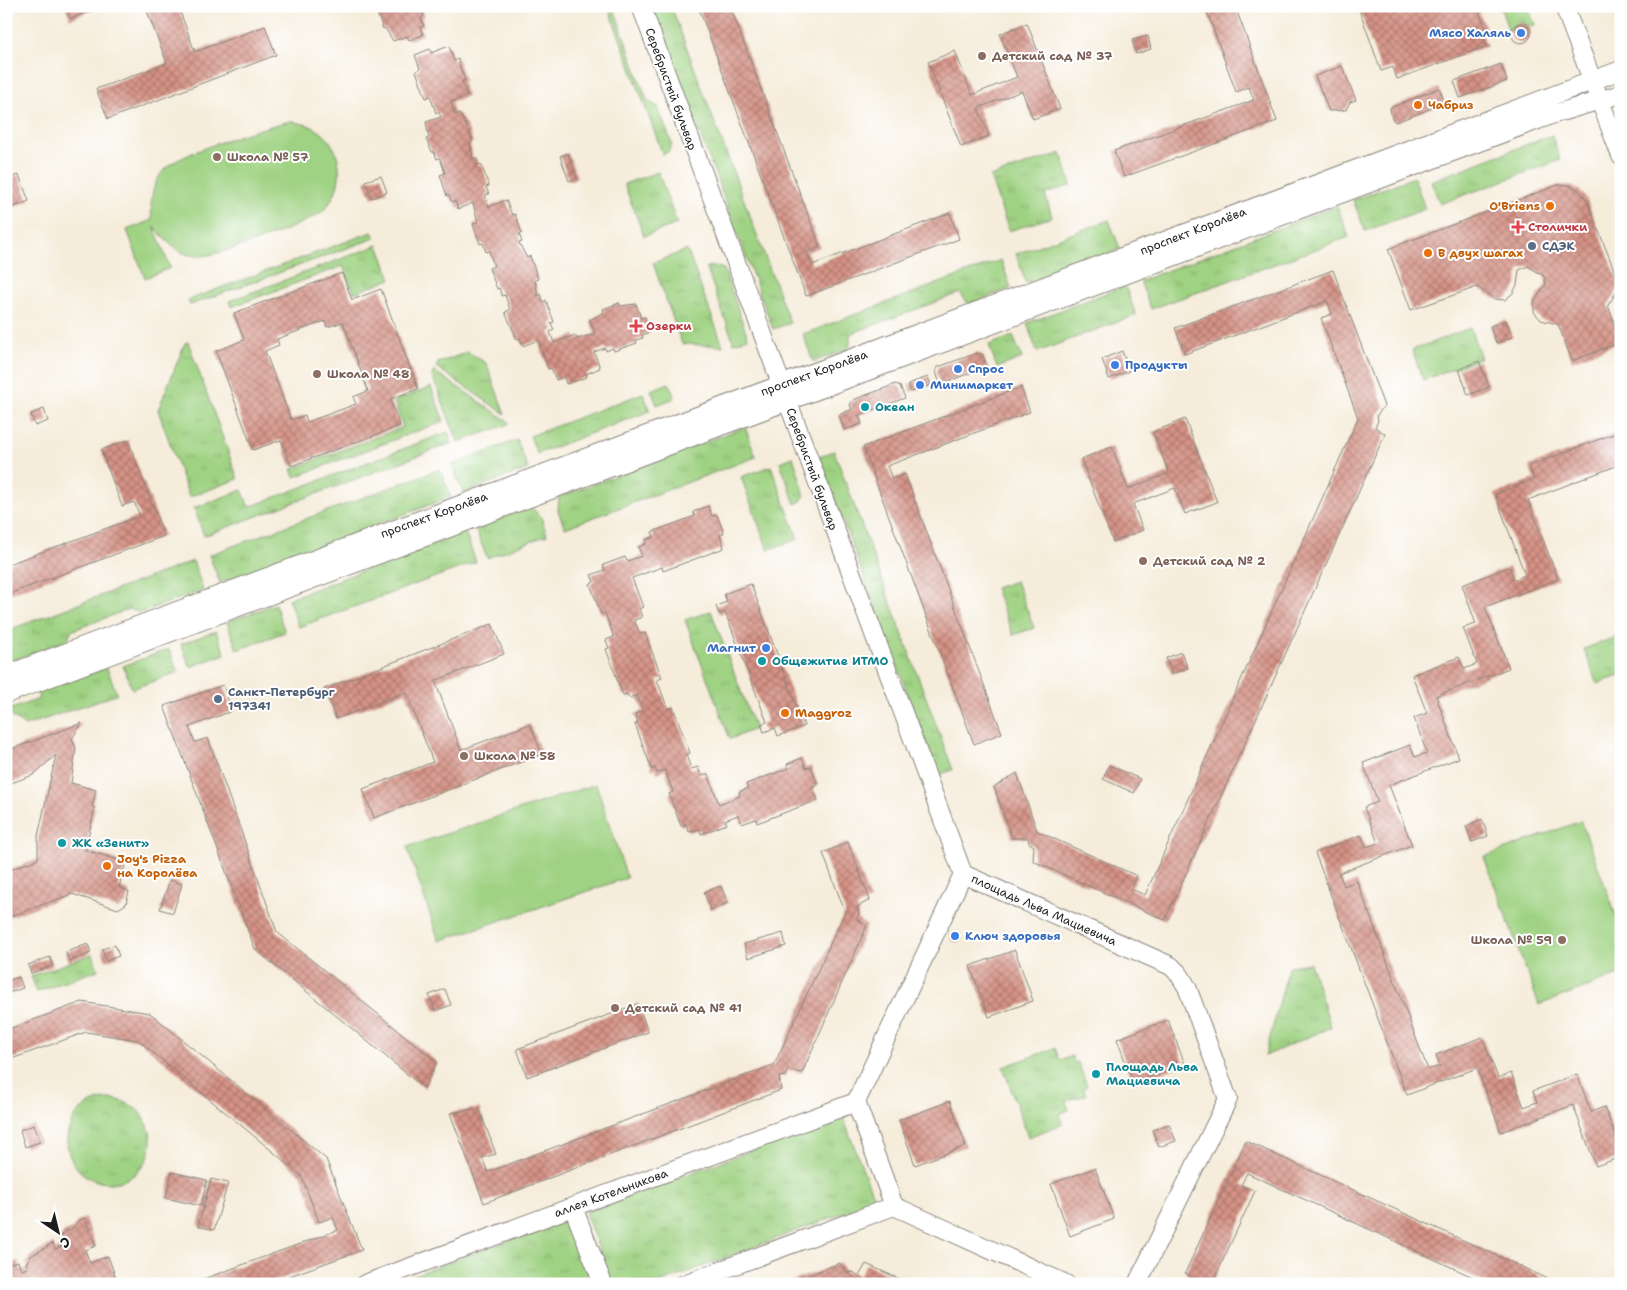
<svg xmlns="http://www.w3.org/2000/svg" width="1627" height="1290" viewBox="0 0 1627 1290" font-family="'Shantell Sans',sans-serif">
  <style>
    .grass { fill: url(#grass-tufts); stroke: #5e774f }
    .pitch { fill: #9fd282; stroke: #5e774f }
    .building { fill: url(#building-cross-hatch); fill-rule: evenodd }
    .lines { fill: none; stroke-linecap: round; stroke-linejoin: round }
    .minor-casing { stroke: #88847b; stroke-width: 20 }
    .minor { stroke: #fff; stroke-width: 18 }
    .shop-dot { fill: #3f7fe0; stroke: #fff; stroke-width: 2 }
    .education-dot { fill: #8d6e63; stroke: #fff; stroke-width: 2 }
    .food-dot { fill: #e8710a; stroke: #fff; stroke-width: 2 }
    .health-dot { fill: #e0444e; stroke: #fff; stroke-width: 2 }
    .service-dot { fill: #5c6f8a; stroke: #fff; stroke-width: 2 }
    .culture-dot { fill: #0f9aa8; stroke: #fff; stroke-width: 2 }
    .labels { text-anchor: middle; stroke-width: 4; stroke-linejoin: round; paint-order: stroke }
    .shop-label { font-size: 12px; font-weight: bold; fill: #366cbe; stroke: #fff; text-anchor: start }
    .education-label { font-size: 12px; font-weight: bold; fill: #785e54; stroke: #fff; text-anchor: start }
    .street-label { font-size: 12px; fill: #1c1c1c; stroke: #fff }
    .food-label { font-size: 12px; font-weight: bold; fill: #c56008; stroke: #fff; text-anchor: start }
    .health-label { font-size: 12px; font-weight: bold; fill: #be3a42; stroke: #fff; text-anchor: start }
    .service-label { font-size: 12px; font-weight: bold; fill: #4e5e75; stroke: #fff; text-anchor: start }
    .culture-label { font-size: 12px; font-weight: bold; fill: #0d838f; stroke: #fff; text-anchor: start }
  </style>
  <defs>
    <pattern id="grass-tufts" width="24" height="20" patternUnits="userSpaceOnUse" patternTransform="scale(1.25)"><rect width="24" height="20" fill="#9fd282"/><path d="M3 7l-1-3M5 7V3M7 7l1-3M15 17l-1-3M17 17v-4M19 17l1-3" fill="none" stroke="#88b470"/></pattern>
    <pattern id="building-cross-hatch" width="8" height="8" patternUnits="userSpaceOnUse" patternTransform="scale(1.25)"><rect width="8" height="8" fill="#d69386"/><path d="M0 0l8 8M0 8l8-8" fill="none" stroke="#ad776d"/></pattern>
  </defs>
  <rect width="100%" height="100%" fill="#fff"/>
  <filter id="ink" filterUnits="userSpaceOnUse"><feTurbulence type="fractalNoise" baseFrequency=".02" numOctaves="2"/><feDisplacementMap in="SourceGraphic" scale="10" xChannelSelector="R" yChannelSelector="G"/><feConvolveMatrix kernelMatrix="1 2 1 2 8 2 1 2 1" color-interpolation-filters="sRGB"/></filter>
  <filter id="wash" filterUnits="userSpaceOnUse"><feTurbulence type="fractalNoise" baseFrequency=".0096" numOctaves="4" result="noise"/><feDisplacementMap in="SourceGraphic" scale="20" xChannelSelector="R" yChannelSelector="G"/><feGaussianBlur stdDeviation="1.12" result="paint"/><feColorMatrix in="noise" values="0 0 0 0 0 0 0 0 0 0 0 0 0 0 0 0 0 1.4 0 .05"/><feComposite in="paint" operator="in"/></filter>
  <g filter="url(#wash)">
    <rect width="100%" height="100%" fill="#f5ecda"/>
    <!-- grass -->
    <path class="grass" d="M608,6H613L647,100L658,107L672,144L669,151L663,155Z
      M652,6H671L790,323L773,329Z
      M1500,6H1528L1535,25L1530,27L1523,23L1515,24L1509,32Z
      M1552,135L1560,160L1440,204L1431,181Z
      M1061,153L1071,185L1045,194L1052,217L1009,231L990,177Z
      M658,172L677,224L644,236L624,184Z
      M1414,177L1425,209L1365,231L1353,200Z
      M1337,206L1349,237L1151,309L1140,281Z
      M1109,220L1120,249L1026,283L1016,254Z
      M372,232L375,238L190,305L188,300Z
      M378,245L391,279L354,293L343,266L231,307L229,301Z
      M687,250L723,346L682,344L653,263Z
      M1001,260L1011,288L972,303L967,302L960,293L850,334V346L846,350L813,362L803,334Z
      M715,266L724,269L748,338L734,343L706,267Z
      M1125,286L1136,315L1037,352L1027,323Z
      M1470,328L1481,358L1423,380L1412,350Z
      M1013,336L1022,358L997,368L989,345Z
      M188,342L238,479L189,497L158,410L185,343Z
      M468,352L486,363L505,414L436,367L438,363Z
      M434,371L508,421L509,424L458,442L432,375Z
      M669,383L675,398L657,405L651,390Z
      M431,387L444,421L295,477L292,469L403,427L394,401Z
      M643,393L650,411L537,454L530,436Z
      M745,427L756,457L565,528L558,511L559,497Z
      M448,432L452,443L204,536L194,508L242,490L249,507Z
      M517,440L528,469L463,493L452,465Z
      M834,451L953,770L938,775L819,457Z
      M793,457L805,495L801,501L795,504L780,462Z
      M771,466L798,539L768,550L741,477Z
      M440,469L451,497L220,583L209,555Z
      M531,507L541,517L547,535L487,558L475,528Z
      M465,532L476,562L299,627L288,599Z
      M193,561L203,590L140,613L129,609L71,631L67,640L6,663V631Z
      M1016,581L1034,628L1013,635L995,588Z
      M275,604L285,632L237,650L227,622Z
      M711,611L755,729L730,739L685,620Z
      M216,631L225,654L190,667L181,644Z
      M1621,635V675L1597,684L1584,649Z
      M169,649L178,672L132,689L123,666Z
      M107,668L117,694L25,726L8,714L6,711L39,699L37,692Z
      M93,954L98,970L37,992L31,976Z
      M1310,963L1331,1027L1265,1056L1289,966Z
      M1055,1048L1060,1061L1072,1056L1074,1063L1078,1062L1087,1086L1083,1088L1086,1095L1066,1101L1069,1110L1059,1114L1063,1124L1028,1137L1003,1067Z
      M67 1141a42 42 0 1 1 84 0a42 42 0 1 1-84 0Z
      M843,1117L875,1201L657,1284H612L585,1212Z
      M569,1218L595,1284H390Z"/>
    <!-- pitch -->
    <path class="pitch" d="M292,121C298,123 305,124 310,126C344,140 348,185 324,210C311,223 219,257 199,256C178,256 166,241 154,226L170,268L145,278L127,230L152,220C150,201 151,182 167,167C184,152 268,125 292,121Z
      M596,784L627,878L439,941L407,847Z
      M1581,821L1621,929V974L1539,1005L1484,857Z"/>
    <g id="blocks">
      <!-- building -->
      <path class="building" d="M65,6H103L70,19Z
        M145,6H178L195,52L265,26L276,55L108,119L96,89L167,63Z
        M377,6H421L424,16L421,18L424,26L420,27L423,35L409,40L407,36L393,41L385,28L383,29L375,7Z
        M698,6H730L820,247L807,252L812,265L950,213L959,239L806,296Z
        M1205,6H1235L1277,121L1124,177L1114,151L1254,100L1249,87L1236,92Z
        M1358,6H1477L1487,32L1482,34L1487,46L1397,79L1393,67L1381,71Z
        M1027,23L1060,109L1033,119L1022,91L978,108L989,136L961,147L928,62L955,51L972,95L1017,77L1000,34Z
        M1511 33a10 10 0 1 1 20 0a10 10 0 1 1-20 0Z
        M1148,36L1151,49L1136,54L1132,40Z
        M449,46L454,61L458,59L461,70L465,80L462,81L467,96L451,102L455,115L459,113L469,131L473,142L470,143L473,159L476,158L478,165L481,164L489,186L486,187L489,194L485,195L489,207L506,200L512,215L515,214L522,233L519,234L522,242L519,243L527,258L530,256L538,279L535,280L538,296L541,294L543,302L546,300L554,322L551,323L554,330L550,332L554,343L575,335L577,339L595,334L590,320L604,312L603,309L619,303L620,306L636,304L641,318L645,317L650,332L642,335L643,338L636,340L637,343L614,351L613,348L606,351L605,348L594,352L600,368L586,374L587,377L566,384L564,377L556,380L551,368L548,369L538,340L523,346L520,338L517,339L505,312L510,310L505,295L502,296L499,288L497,289L489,268L494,266L489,251L486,252L483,243L480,244L473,224L478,222L473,203L458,209L455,201L452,202L449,195L447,196L440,175L445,173L440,158L437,159L434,152H432L426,139L429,138L426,122L441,117L439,112L436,113L430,96L426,98L416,71L420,69L415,55L430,49L431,53Z
        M1501,64L1507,81L1460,98L1454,81Z
        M1342,66L1356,100L1350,102L1346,110L1329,111L1315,76Z
        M1439,88L1445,103L1396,122L1392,119L1390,108Z
        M568,153L577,178L569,181L560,156Z
        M19,175L29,201L6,210V179Z
        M381,176L387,192L372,198L365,181Z
        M1558,185H1568L1578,189L1586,198L1618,280V290L1608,305L1621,342L1572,361L1558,324L1541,320L1534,312V302L1546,284L1544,276L1528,266L1519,270L1517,285L1513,293L1505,300L1495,299L1477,287L1411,310L1388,249Z
        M1333,270L1384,406L1377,415L1378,421L1375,427L1385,434L1165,920L1033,861L1034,846L1029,843L1028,838H1012L994,787L1017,773L1037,831L1137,876L1131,889L1145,895L1358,418L1321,318L1332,314L1327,301L1185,354L1175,328Z
        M342,273L352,300L381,289L418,389L390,399L400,426L291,466L281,440L253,450L216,351L244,340L234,313ZM325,321L327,327L343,322L368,391L353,397L356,404L307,422L305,415L291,420L265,351L279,345L277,339Z
        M1506,320L1513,337L1496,343L1490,326Z
        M1122,351L1129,371L1109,379L1102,359Z
        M977,353L983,355L987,367L940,384L936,372L938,367Z
        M1479,361L1489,387L1468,395L1459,369Z
        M928,377L931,385L911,392L908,384Z
        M896,384L900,386L905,398L859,415L862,424L844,430L839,415L852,409L850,405L853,400Z
        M1021,387L1030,412L887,466L892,479L905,474L1002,733L974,744L863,447Z
        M44,409L48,421L35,426L31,414Z
        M1185,419L1217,502L1185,514L1175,488L1133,504L1143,530L1113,542L1081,459L1112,447L1128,489L1169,473L1153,432Z
        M1621,431V464L1528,500L1558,579L1485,607L1509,668L1436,696L1459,758L1389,785L1412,845L1339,873L1344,886L1357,881L1428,1070L1440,1066L1436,1055L1482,1037L1498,1078L1511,1073L1524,1107L1537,1102L1533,1091L1577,1074L1591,1112L1604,1107L1618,1142L1621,1141V1157L1596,1166L1573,1105L1501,1132L1477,1068L1407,1095L1315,853L1361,835L1366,847L1378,843L1364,807L1378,802L1363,763L1410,745L1415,757L1427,753L1414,718L1427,713L1412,675L1459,657L1464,669L1477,664L1463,628L1476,624L1462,585L1509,567L1514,580L1525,575L1495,494L1534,479L1529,466Z
        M128,440L164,536L6,595V565L140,516L134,502L122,506L101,450Z
        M708,506L712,516L717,515L724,533L720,535L724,548L663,571L662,567L632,578L643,607L639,609L642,617L634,620L640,634L645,633L662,678L657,680L668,709L673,707L690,753L686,755L691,769L698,767L701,776L708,774L719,804L740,796L739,792L748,788L746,784L789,768L787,764L802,758L806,768L811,766L818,785L813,787L818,800L757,823L756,819L742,824L738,815L725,820L727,824L701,834L700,829L689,832L686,824L681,826L669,794L673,792L665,770L657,773L655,768L652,770L635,724L638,723L635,714L643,711L637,695L629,698L627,694L623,695L606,649L609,648L606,640L614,637L605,613L601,614L590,584L594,582L591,575L605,570L603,565L625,557L627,561L642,556L638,547L646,544L645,540L654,537L652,532L695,516L693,512Z
        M751,584L804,726L778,736L775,728L764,732L761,724L767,722L725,612L719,614L716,606L727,602L724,594Z
        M492,624L504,654L435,681L461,750L530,724L542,754L374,818L363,789L433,762L406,692L336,719L324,689Z
        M1181,652L1188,668L1172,674L1166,658Z
        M223,685L232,711L189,727L195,742L208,738L277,932L437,1062L424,1088L255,949L164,706Z
        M82,723L72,739L76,748L71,783L96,790L92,807L95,808L85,850L126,862L119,887L129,891L126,904L118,909L72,894L6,918V866L9,870L38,859V836L56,755L33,775L6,785V751Z
        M1109,765L1140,779L1134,793L1103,779Z
        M1482,819L1488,836L1472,842L1466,826Z
        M848,842L870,900L857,907L859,913L857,919L867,926L802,1073L788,1070L785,1076L779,1077L781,1090L484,1203L450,1113L479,1108L496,1154L482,1158L488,1172L774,1065L845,912L823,853Z
        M170,880L182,884L173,913L160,909Z
        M721,886L728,903L710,910L704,892Z
        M950.5 937a4.5 4.5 0 1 1 9 0a4.5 4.5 0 1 1-9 0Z
        M783,933L786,946L748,958L744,944Z
        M88,944L91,953L69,961L66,952Z
        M115,945L119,956L106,961L102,949Z
        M1015,950L1033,1001L989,1017L970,966Z
        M50,957L53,966L31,973L28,965Z
        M19,977L23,988L6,994V981Z
        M445,989L451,1005L435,1011L429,995Z
        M82,1002L150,1013L326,1159L362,1250L267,1284H199L198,1281L338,1230L333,1217L319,1222L301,1175L138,1040L86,1032L6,1061V1030Z
        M638,1004L648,1032L527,1077L517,1049Z
        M1168,1020L1185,1064L1133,1083L1117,1039Z
        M950,1101L966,1146L915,1165L899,1120Z
        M1169,1124L1176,1141L1159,1147L1152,1130Z
        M34,1125L40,1142L25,1147L20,1130Z
        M1246,1141L1559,1284H1488L1247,1173L1241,1185L1255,1191L1212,1284H1195L1196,1280L1185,1273Z
        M1095,1168L1114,1219L1070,1236L1051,1184Z
        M172,1172L207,1180L201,1206L166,1198Z
        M211,1179L228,1183L214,1230L198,1226Z
        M85,1218L96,1246L85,1250L90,1263L108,1256L118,1284H6V1269L11,1263L18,1261L21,1270L28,1268L26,1263L31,1256L53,1243L55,1249L61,1247L59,1240L64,1232L72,1229L78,1221Z
        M840,1263L847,1273L853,1272L859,1276L866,1264L911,1284H785Z"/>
    </g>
  </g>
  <g filter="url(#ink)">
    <use href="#blocks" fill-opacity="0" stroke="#88847b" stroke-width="1"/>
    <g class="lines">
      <defs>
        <path id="minor" d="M641,6L963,874
          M1564,6L1621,156
          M6,675L1621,70
          M6,694L1554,114L1621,94
          M963,874L1171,966L1179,974L1187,987L1228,1099L1137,1284
          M963,874L856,1102L894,1206L1066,1284
          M573,1207L603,1284
          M365,1284L856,1102
          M684,1284L894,1206"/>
      </defs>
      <!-- minor casing -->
      <use href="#minor" class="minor-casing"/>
      <!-- minor -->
      <use href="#minor" class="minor"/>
    </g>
  </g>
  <!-- markers -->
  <g class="shop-dot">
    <circle cx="1521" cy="33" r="5"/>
    <circle cx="1115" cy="365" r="5"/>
    <circle cx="958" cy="369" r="5"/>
    <circle cx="920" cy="385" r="5"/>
    <circle cx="766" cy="648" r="5"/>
    <circle cx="955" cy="936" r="5"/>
  </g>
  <g class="education-dot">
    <circle cx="982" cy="56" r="5"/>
    <circle cx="217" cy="157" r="5"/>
    <circle cx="317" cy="374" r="5"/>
    <circle cx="1143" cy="561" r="5"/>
    <circle cx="464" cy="756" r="5"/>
    <circle cx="1562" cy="940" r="5"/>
    <circle cx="615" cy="1008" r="5"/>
  </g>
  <g class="food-dot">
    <circle cx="1418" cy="105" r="5"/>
    <circle cx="1550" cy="206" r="5"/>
    <circle cx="1428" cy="253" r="5"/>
    <circle cx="785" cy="713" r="5"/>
    <circle cx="107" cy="866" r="5"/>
  </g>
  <g class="health-dot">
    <path d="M1515.5 219.5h5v5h5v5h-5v5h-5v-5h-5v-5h5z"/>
    <path d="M633.5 318.5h5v5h5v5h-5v5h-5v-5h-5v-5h5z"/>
  </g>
  <g class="service-dot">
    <circle cx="1532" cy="246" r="5"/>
    <circle cx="218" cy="699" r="5"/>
  </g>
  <g class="culture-dot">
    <circle cx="865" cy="407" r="5"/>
    <circle cx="762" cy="661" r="5"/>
    <circle cx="62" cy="843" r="5"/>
    <circle cx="1096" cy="1074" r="5"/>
  </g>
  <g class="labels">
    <!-- shop labels -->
    <g class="shop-label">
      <text x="1511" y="37" text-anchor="end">Мясо Халяль</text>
      <text x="1125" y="369">Продукты</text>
      <text x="968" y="373">Спрос</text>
      <text x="930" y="389">Минимаркет</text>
      <text x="756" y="652" text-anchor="end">Магнит</text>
      <text x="965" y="940">Ключ здоровья</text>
    </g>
    <!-- education labels -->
    <g class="education-label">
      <text x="992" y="60">Детский сад № 37</text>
      <text x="227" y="161">Школа № 57</text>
      <text x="327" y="378">Школа № 48</text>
      <text x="1153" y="565">Детский сад № 2</text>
      <text x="474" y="760">Школа № 58</text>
      <text x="1552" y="944" text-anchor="end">Школа № 59</text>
      <text x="625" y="1012">Детский сад № 41</text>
    </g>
    <!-- street labels -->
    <g class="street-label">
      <text transform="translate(671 89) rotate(70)" y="4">Серебристый бульвар</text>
      <text transform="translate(1193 231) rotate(-21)" y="4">проспект Королёва</text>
      <text transform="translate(814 373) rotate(-20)" y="4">проспект Королёва</text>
      <text transform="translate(812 469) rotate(70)" y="4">Серебристый бульвар</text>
      <text transform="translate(434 515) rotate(-20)" y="4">проспект Королёва</text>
      <text transform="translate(1044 910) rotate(24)" y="4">площадь Льва Мациевича</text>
      <text transform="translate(611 1193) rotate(-20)" y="4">аллея Котельникова</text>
    </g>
    <!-- food labels -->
    <g class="food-label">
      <text x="1428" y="109">Чабриз</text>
      <text x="1540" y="210" text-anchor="end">O'Briens</text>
      <text x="1438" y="257">В двух шагах</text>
      <text x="795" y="717">Maggroz</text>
      <text x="117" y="863">Joy's Pizza<tspan x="117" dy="14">на Королёва</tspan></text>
    </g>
    <!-- health labels -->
    <g class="health-label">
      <text x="1528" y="231">Столички</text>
      <text x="646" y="330">Озерки</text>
    </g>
    <!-- service labels -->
    <g class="service-label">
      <text x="1542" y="250">СДЭК</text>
      <text x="228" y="696">Санкт-Петербург<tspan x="228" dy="14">197341</tspan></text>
    </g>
    <!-- culture labels -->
    <g class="culture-label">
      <text x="875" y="411">Океан</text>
      <text x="772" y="665">Общежитие ИТМО</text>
      <text x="72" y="847">ЖК «Зенит»</text>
      <text x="1106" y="1071">Площадь Льва<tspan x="1106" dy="14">Мациевича</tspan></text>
    </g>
  </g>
  <!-- margin -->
  <rect width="1627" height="1290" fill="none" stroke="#fff" stroke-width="25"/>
  <!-- north arrow -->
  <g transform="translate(58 1232) rotate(145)" stroke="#ffffff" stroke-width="4" paint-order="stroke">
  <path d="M0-4L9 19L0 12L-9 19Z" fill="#1c1c1c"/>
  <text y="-8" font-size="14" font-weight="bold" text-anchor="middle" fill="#1c1c1c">С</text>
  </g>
</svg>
